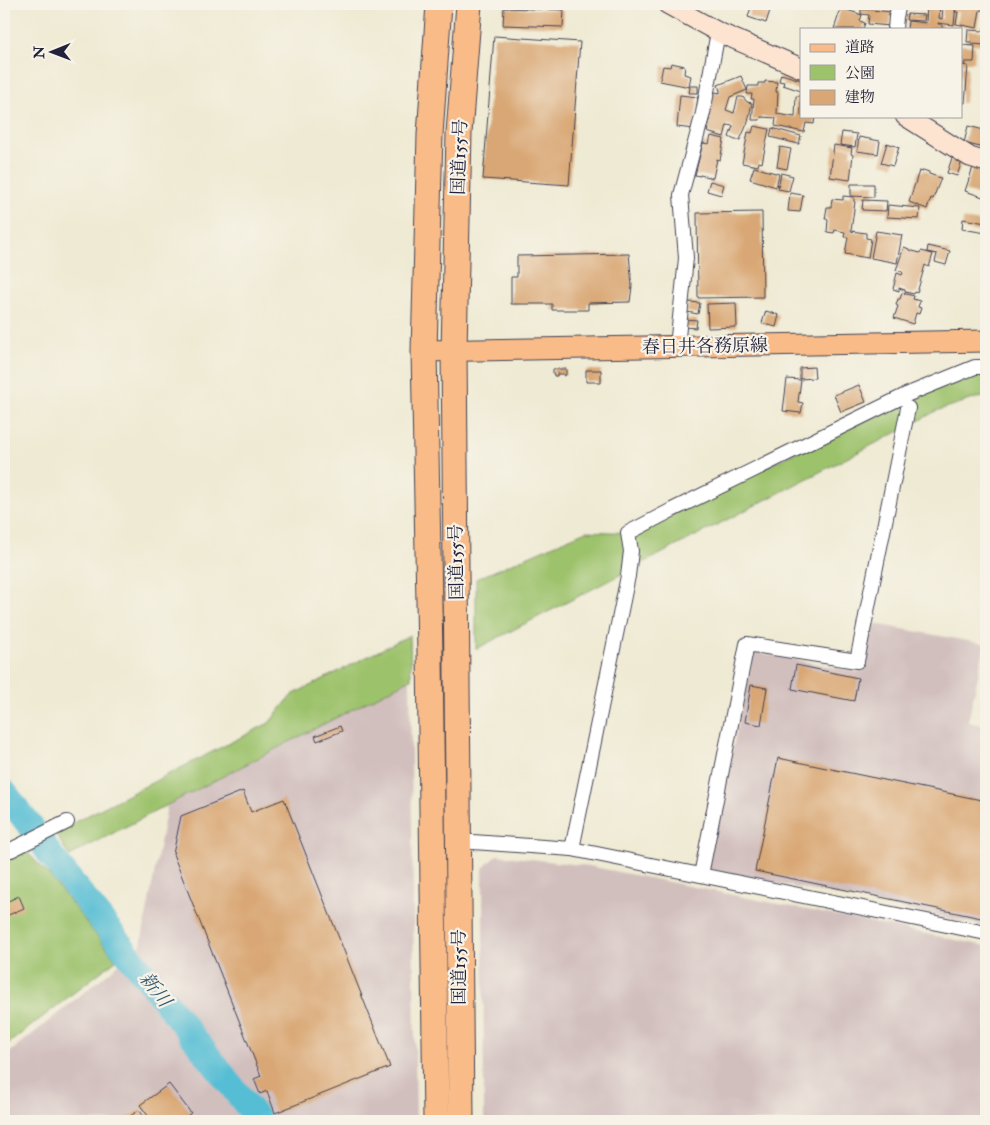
<svg xmlns="http://www.w3.org/2000/svg" width="990" height="1125" viewBox="0 0 990 1125" font-family="'IM FELL Double Pica','Noto Serif JP',serif">
  <style>
    .industrial { fill: #d1bfbe }
    .green { fill: #9dc26c; stroke: #607254 }
    .lines { fill: none; stroke-linecap: round; stroke-linejoin: round }
    .river { stroke: #56bed4; stroke-width: 26 }
    .building { fill: #d9a775 }
    .street-casing { stroke: #414052; stroke-width: 16 }
    .secondary-casing { stroke: #414052; stroke-width: 21 }
    .primary-casing { stroke: #414052; stroke-width: 23 }
    .highway-casing { stroke: #414052; stroke-width: 27 }
    .street { stroke: #fff; stroke-width: 14 }
    .secondary { stroke: #fde4d0; stroke-width: 19 }
    .primary { stroke: #f9bc89; stroke-width: 21 }
    .highway { stroke: #f9bc89; stroke-width: 25 }
    .labels { text-anchor: middle; stroke-width: 4.5; stroke-linejoin: round; paint-order: stroke }
    .street-label { font-size: 18px; fill: #22223b; stroke: #f7f3e8 }
    .water-label { font-size: 19px; font-style: italic; fill: #345971; stroke: #f7f3e8 }
  </style>
  <rect width="100%" height="100%" fill="#f7f3e8"/>
  <filter id="ink" filterUnits="userSpaceOnUse"><feTurbulence type="fractalNoise" baseFrequency=".02" numOctaves="2"/><feDisplacementMap in="SourceGraphic" scale="10" xChannelSelector="R" yChannelSelector="G"/><feConvolveMatrix kernelMatrix="1 2 1 2 8 2 1 2 1" color-interpolation-filters="sRGB"/></filter>
  <filter id="wash" filterUnits="userSpaceOnUse"><feTurbulence type="fractalNoise" baseFrequency=".0096" numOctaves="4" result="noise"/><feDisplacementMap in="SourceGraphic" scale="20" xChannelSelector="R" yChannelSelector="G"/><feGaussianBlur stdDeviation="1.12" result="paint"/><feColorMatrix in="noise" values="0 0 0 0 0 0 0 0 0 0 0 0 0 0 0 0 0 1.4 0 .05"/><feComposite in="paint" operator="in"/></filter>
  <g filter="url(#wash)">
    <rect width="100%" height="100%" fill="#efead3"/>
    <!-- industrial -->
    <path class="industrial" d="M869,623L985,644L968,722L986,725V926L706,869L754,652L859,672Z
      M410,680L416,1121H4V1057L139,948L141,944L167,806Z
      M497,855L589,866L986,946V1121H484L483,868Z"/>
    <!-- green -->
    <path class="green" d="M986,372V397L976,398L936,411L913,424L476,649V579L586,531L635,533L808,446L964,376Z
      M410,635L411,679L69,856L55,832L269,723L292,695Z
      M23,848L49,875L116,960L4,1047V855Z"/>
    <g class="lines">
      <!-- river -->
      <path class="river" d="M4,792L34,831L52,857L259,1121"/>
    </g>
    <g id="blocks">
      <!-- building -->
      <path class="building" d="M752,4H772L766,23L748,17Z
        M927,4H940L939,18L942,19L943,7H941V4H956L954,25L938,23V24H942V29H907L908,21L926,23Z
        M957,4H984L983,10H980L977,28L956,24L958,12H955Z
        M504,8L564,10L563,27L503,25Z
        M841,8L862,15L860,21L865,23L863,29H834Z
        M861,9L892,12L890,26L868,24L869,15L861,14Z
        M907,14L925,15L924,21L906,20Z
        M984,27L986,28V45L971,44L972,42H967L968,30L984,31Z
        M494,36L580,42L569,185L483,179Z
        M961,45L975,46L974,62H965V64H961Z
        M671,63L685,66L684,74L691,76L689,86H698V93H689L690,87L660,81L663,66L670,67Z
        M961,65L968,66L965,103H961Z
        M781,74L801,80V91L783,85L784,82L779,81Z
        M741,76L747,90L730,97L726,110L734,113L738,97H743L747,102L752,103L748,122L740,140H735L729,137L733,126L727,125L724,137L707,132L710,120H707L715,92L720,93V91L718,85Z
        M765,81L777,82L776,92H778L777,114L795,117L796,96H801V116H815L814,124L806,123L804,132L775,126L776,118L761,117L760,120H752L754,99H751L752,94H747L748,86H758V83H765Z
        M680,95L698,97L694,129L677,127Z
        M754,126L769,129L762,163L759,162L758,166L742,163L748,132L752,133Z
        M968,126L984,130L980,147L964,143Z
        M772,128L801,136L799,144L770,137Z
        M842,132L857,134L855,147L840,145Z
        M711,136L724,139L720,160L717,159L713,178L700,175V176L695,175L703,143L709,144Z
        M859,137L880,141L878,154L857,151Z
        M887,143L899,147L893,166L881,163Z
        M834,145L852,148L851,154L853,155L850,180L830,177Z
        M780,147L791,149L787,169L777,167Z
        M952,158L962,161L957,176L947,173Z
        M754,167L779,174L776,187L750,179Z
        M973,167L986,171V198L965,191Z
        M923,170L929,172V174L941,178L933,199L931,198L927,209L909,202L919,171L923,172Z
        M781,173L793,176L789,191L778,189Z
        M710,181L724,185L721,195L707,191Z
        M851,184H874V197L851,196Z
        M790,193L803,195L800,212L788,211Z
        M843,196L854,197V202H855L851,231L866,233V238L871,239L868,258L845,254L848,237H844L845,232L835,230L834,233L827,232L828,219H825L827,207H831L832,199L843,200Z
        M863,200L887,201L886,211L862,210Z
        M888,205L920,208L919,219L887,217Z
        M762,212L763,297L698,298L697,213Z
        M963,219L986,223V233L962,229Z
        M876,231L902,235L897,263L871,258Z
        M928,246L950,251L946,265L935,262L937,254L927,252Z
        M904,247L909,249V250L920,253L921,251L933,254L929,267L925,265L917,293L915,292L914,294L905,292V290L899,288V291L893,289L897,273L902,275L903,273L901,271L896,270Z
        M629,254L632,286L630,302L588,303V310H552V304H511V277H517V256Z
        M902,293L914,296L913,299L920,301L918,307L921,308L919,314L916,313L913,324L894,318L898,306L896,305L898,299H900Z
        M689,302L700,303L698,314L687,312Z
        M736,303L737,327L708,328L707,304Z
        M766,311L779,315L776,327L762,323Z
        M684,319L697,320L696,328L684,327Z
        M814,367L815,378L800,379V368Z
        M553,369H566V375L564,376V374H557V376H554V374H553Z
        M586,370H601V383H597V382H586Z
        M787,379L801,380L798,402L803,403L801,413L783,411Z
        M859,385L866,402L841,412L834,395Z
        M796,665L858,678L854,701L792,689Z
        M751,685L767,688L761,725L745,722Z
        M340,726L342,731L317,741L315,736Z
        M778,758L986,801V919L755,871Z
        M243,791L251,812L284,799L390,1067L275,1113L267,1091L260,1094L254,1079L261,1076L173,854L181,816Z
        M19,896L24,908L4,917V903Z
        M169,1084L191,1113L188,1115L193,1121H152L140,1105Z
        M139,1110L147,1121H123Z"/>
    </g>
  </g>
  <g filter="url(#ink)">
    <use href="#blocks" fill-opacity="0" stroke="#414052" stroke-width="1"/>
    <g class="lines">
      <defs>
        <path id="street" d="M895,29L896,17L899,4
          M677,347L686,258L681,195L703,113L718,32
          M458,841L572,849L986,933
          M572,849L628,576L631,551L628,533L672,510L906,395L975,367H986
          M11,850L67,822
          M701,875L747,644L857,661L908,408"/>
        <path id="secondary" d="M667,4L718,32L801,68
          M905,116L970,157L986,162"/>
        <path id="primary" d="M424,351L986,341"/>
        <path id="highway" d="M436,1121L430,653L424,351L430,135L439,4
          M461,1121L454,350L459,133L469,4"/>
      </defs>
      <!-- street casing -->
      <use href="#street" class="street-casing"/>
      <!-- secondary casing -->
      <use href="#secondary" class="secondary-casing"/>
      <!-- primary casing -->
      <use href="#primary" class="primary-casing"/>
      <!-- highway casing -->
      <use href="#highway" class="highway-casing"/>
      <!-- street -->
      <use href="#street" class="street"/>
      <!-- secondary -->
      <use href="#secondary" class="secondary"/>
      <!-- primary -->
      <use href="#primary" class="primary"/>
      <!-- highway -->
      <use href="#highway" class="highway"/>
    </g>
  </g>
  <g class="labels">
    <!-- street labels -->
    <g class="street-label">
      <text transform="translate(459 157) rotate(-88)" y="6">国道155号</text>
      <text transform="translate(705 346) rotate(-1)" y="6">春日井各務原線</text>
      <text transform="translate(456 562) rotate(-91)" y="6">国道155号</text>
      <text transform="translate(459 967) rotate(-90)" y="6">国道155号</text>
    </g>
    <!-- water labels -->
    <g class="water-label">
      <text transform="translate(156 989) rotate(52)" y="7">新川</text>
    </g>
  </g>
  <!-- margin -->
  <rect width="990" height="1125" fill="none" stroke="#f7f3e8" stroke-width="20"/>
  <!-- legend -->
  <rect x="800" y="28" width="162" height="90" fill="#f7f3e8" stroke="#a29fa3"/>
  <rect x="810" y="44" width="25" height="8" fill="#f9bc89" stroke="#a29fa3"/>
  <text x="845" y="52" font-size="15" fill="#22223b">道路</text>
  <rect x="810" y="65" width="25" height="15" fill="#9dc26c" stroke="#a29fa3"/>
  <text x="845" y="78" font-size="15" fill="#22223b">公園</text>
  <rect x="810" y="90" width="25" height="15" fill="#d9a775" stroke="#a29fa3"/>
  <text x="845" y="102" font-size="15" fill="#22223b">建物</text>
  <!-- north arrow -->
  <g transform="translate(52 52) rotate(269)" stroke="#f7f3e8" stroke-width="4" paint-order="stroke">
  <path d="M0-4L9 19L0 12L-9 19Z" fill="#22223b"/>
  <text y="-8" font-size="14" font-weight="bold" text-anchor="middle" fill="#22223b">N</text>
  </g>
</svg>
